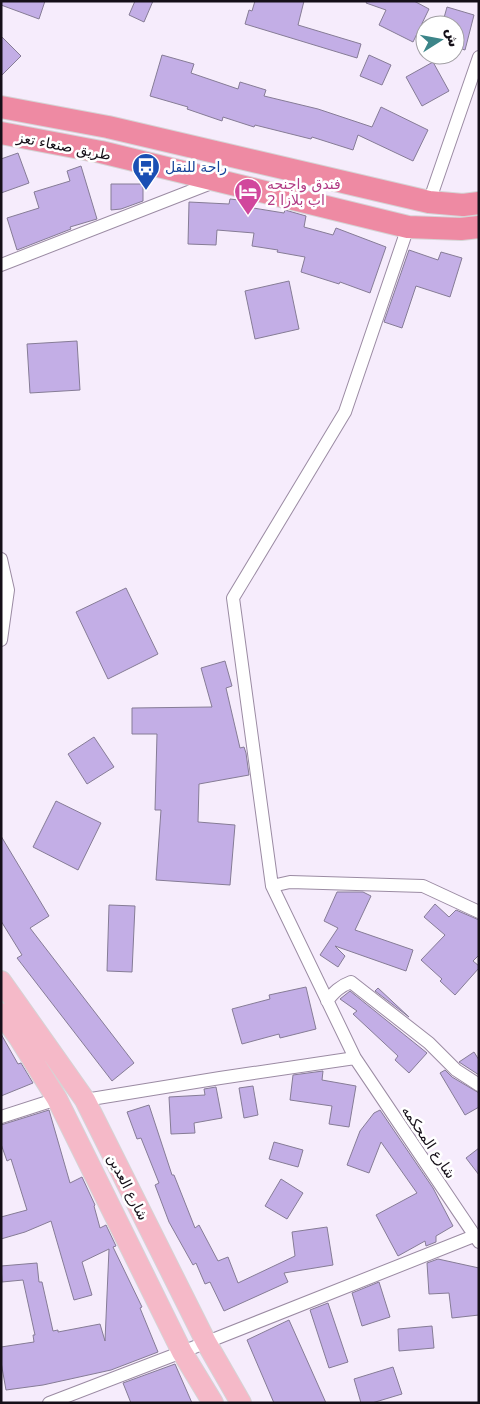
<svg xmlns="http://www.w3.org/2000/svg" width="480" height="1404" viewBox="0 0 480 1404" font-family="'DejaVu Sans',Vazirmatn,sans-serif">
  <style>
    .building { fill: #c3aee6; stroke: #867c96 }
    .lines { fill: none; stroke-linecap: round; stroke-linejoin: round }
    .street-casing { stroke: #9b8ba3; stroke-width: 14 }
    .primary-casing { stroke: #d5d4d5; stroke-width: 22 }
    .highway-casing { stroke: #d5d4d5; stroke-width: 24 }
    .street { stroke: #fff; stroke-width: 12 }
    .primary { stroke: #f5b9c8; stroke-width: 20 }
    .highway { stroke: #ee8aa3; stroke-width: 22 }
    .labels { text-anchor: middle; stroke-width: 5; stroke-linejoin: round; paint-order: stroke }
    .street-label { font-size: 14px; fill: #150f18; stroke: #fff }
    .transit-label { font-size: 14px; fill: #164399; stroke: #fff; text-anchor: start }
    .hotel-label { font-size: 14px; fill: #b23c85; stroke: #fff; text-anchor: start }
  </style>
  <rect width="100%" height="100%" fill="#f6ecfc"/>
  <!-- building -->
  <path class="building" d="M1,1H45L39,19L1,5Z
    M135,1H153L144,22L129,15Z
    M255,1H304L298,25L361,44L357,58L245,24L249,10L252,11Z
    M367,1H414L429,9L413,42L379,25L386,10L366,3Z
    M447,7L474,15L465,50L455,47V25H442Z
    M1,36L21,56L1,76Z
    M162,55L194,64L191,73L238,89L240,82L266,90L264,96L318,109L372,127L381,107L428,130L413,161L358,135L353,150L312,137L311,139L255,125L254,127L223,117L222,121L187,109L188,107L150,96Z
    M369,55L391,65L382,85L360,76Z
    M433,62L449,91L422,106L406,77Z
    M18,153L29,183L1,193V159Z
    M81,166L97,219L70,227L71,229L17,250L7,218L39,208L34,192L70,181L67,171Z
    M111,184H143V201L121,209L111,210Z
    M230,199L247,201V207L284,213L285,210L306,216L304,227L333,235L336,228L386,247L370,293L340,282L339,284L301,272L305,257L277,252L278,250L252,246L254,233L217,230L216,245L188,244L189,202L229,204Z
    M409,250L438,260L441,252L462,258L450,297L416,286L402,328L384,322Z
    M289,281L299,329L255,339L245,291Z
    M77,341L80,390L30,393L27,344Z
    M126,588L158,654L108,679L76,612Z
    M225,661L232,686L226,688L240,748L244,747L246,753L249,775L199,784L198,822L235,825L230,885L156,880L161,810H155L157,734H132V708L212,707L201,668Z
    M94,737L114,767L87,784L68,754Z
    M56,801L101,823L78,870L33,847Z
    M1,836L49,916L30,928L134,1063L112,1081L17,958L22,955L1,921Z
    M337,892H363L371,896L355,930L413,950L406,971L335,946L345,956L338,967L320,955L338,928L324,921Z
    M435,904L449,917L456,910L479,920V955L473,961L479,966V968L455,995L440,981L442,979L421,960L445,935L424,917Z
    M109,905L135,906L132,972L107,971Z
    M306,987L316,1029L280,1038L279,1034L242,1044L232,1009L270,999L269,995Z
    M378,988L409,1017L375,991Z
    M350,991L427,1053L409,1073L395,1060L398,1056L353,1014L357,1011L340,999Z
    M1,1034L18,1064L21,1063L33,1083L1,1096Z
    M474,1052L479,1060V1075L459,1062Z
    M445,1070L452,1077L479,1093V1107L465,1115L440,1073Z
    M323,1071L322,1080L356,1086L349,1127L329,1124L332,1106L290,1100L293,1075Z
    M253,1086L258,1115L244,1118L239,1088Z
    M216,1087L222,1118L194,1123L195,1133L171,1134L169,1097L205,1095L204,1089Z
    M149,1105L172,1175H174L195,1228L199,1225L218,1261L228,1257L238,1283L295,1256L292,1232L327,1227L333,1265L284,1273L288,1282L224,1311L210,1282L205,1284L196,1263L193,1265L169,1222L155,1185L159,1183L141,1138L137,1139L127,1112Z
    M49,1110L70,1183L82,1177L95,1205L94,1206L100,1228L106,1225L116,1246L113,1247L142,1307L140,1308L158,1352L111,1370L43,1385L6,1390L1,1362V1347L34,1342L33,1335H35L23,1280L2,1282L1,1266L37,1263L39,1282H42L53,1331L58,1330V1332L100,1324L105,1341L109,1249L82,1262L92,1295L74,1300L51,1221L25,1232L1,1239V1217L27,1210L11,1159L7,1161L1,1144V1125Z
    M380,1110L433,1188L453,1226L436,1236V1242L426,1246L425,1241L398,1256L376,1215L417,1193L381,1142L369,1173L347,1165L360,1131L374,1113Z
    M274,1142L303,1150L298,1167L269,1159Z
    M479,1148V1175L466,1158Z
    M281,1179L303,1193L287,1219L265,1206Z
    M438,1259L479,1268V1315L452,1318L449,1293L429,1294L427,1263Z
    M379,1282L390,1317L362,1326L352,1293Z
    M328,1303L348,1362L329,1368L310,1310Z
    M289,1320L314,1376L326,1403H274L247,1340Z
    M432,1326L434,1348L399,1351L398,1329Z
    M175,1364L192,1403H131L123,1383Z
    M393,1367L402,1394L372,1403H361L354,1379Z"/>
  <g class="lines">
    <defs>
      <path id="street" d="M429,202L479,57
        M408,227L345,412L233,598L272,886L355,1058L479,1242
        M1,265L214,182
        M1,559L8,590L1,640
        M272,886L290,882L423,886L479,912
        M327,1001C334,992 340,986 351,982L429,1043L456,1070L479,1085
        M85,1100L220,1078L355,1058
        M1,1117L57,1099
        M49,1403L182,1352L474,1236"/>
      <path id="primary" d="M1,981L85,1100L206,1342L241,1403
        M1,1013L19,1038L57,1099L182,1352L213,1403"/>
      <path id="highway" d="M1,107L108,127L429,202L463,205L479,203
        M1,133L101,152L408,227L461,229L479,227"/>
    </defs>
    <!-- street casing -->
    <use href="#street" class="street-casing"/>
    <!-- primary casing -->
    <use href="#primary" class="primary-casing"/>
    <!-- highway casing -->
    <use href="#highway" class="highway-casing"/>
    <!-- street -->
    <use href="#street" class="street"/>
    <!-- primary -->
    <use href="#primary" class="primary"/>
    <!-- highway -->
    <use href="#highway" class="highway"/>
  </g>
  <!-- icons -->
  <defs>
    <symbol id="bus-pin" viewBox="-11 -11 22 30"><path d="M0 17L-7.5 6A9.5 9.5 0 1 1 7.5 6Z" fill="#1a4fb4" stroke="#fff"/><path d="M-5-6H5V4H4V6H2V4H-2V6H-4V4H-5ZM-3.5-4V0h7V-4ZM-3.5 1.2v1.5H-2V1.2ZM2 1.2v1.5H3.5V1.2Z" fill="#fff"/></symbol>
    <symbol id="hotel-pin" viewBox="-11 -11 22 30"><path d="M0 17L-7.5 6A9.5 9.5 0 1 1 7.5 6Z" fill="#d1479c" stroke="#fff"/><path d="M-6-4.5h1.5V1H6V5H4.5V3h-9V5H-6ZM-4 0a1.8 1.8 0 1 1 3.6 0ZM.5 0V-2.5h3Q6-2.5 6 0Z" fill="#fff"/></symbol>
  </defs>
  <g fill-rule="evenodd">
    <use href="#bus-pin" x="130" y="151" width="32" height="43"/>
    <use href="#hotel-pin" x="232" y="176" width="32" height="43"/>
  </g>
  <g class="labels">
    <!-- street labels -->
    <g class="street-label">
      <text transform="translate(64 146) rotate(11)" y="5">طريق صنعاء تعز</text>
      <text transform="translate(429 1142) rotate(56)" y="5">شارع المحكمه</text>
      <text transform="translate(128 1187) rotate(63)" y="5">شارع العدين</text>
    </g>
    <!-- transit labels -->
    <g class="transit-label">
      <text x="165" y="172">راحة للنقل</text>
    </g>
    <!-- hotel labels -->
    <g class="hotel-label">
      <text x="267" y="189">فندق واجنحه<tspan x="267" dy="16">اب بلازا 2</tspan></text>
    </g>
  </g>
  <!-- border -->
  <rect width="480" height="1404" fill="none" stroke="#150f18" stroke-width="5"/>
  <!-- north arrow -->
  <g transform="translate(440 40) rotate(79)"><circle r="24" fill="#ffffff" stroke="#a19fa3"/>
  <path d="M0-4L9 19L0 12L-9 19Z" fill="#3c8589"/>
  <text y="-8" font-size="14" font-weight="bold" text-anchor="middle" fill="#150f18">ش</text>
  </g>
</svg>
